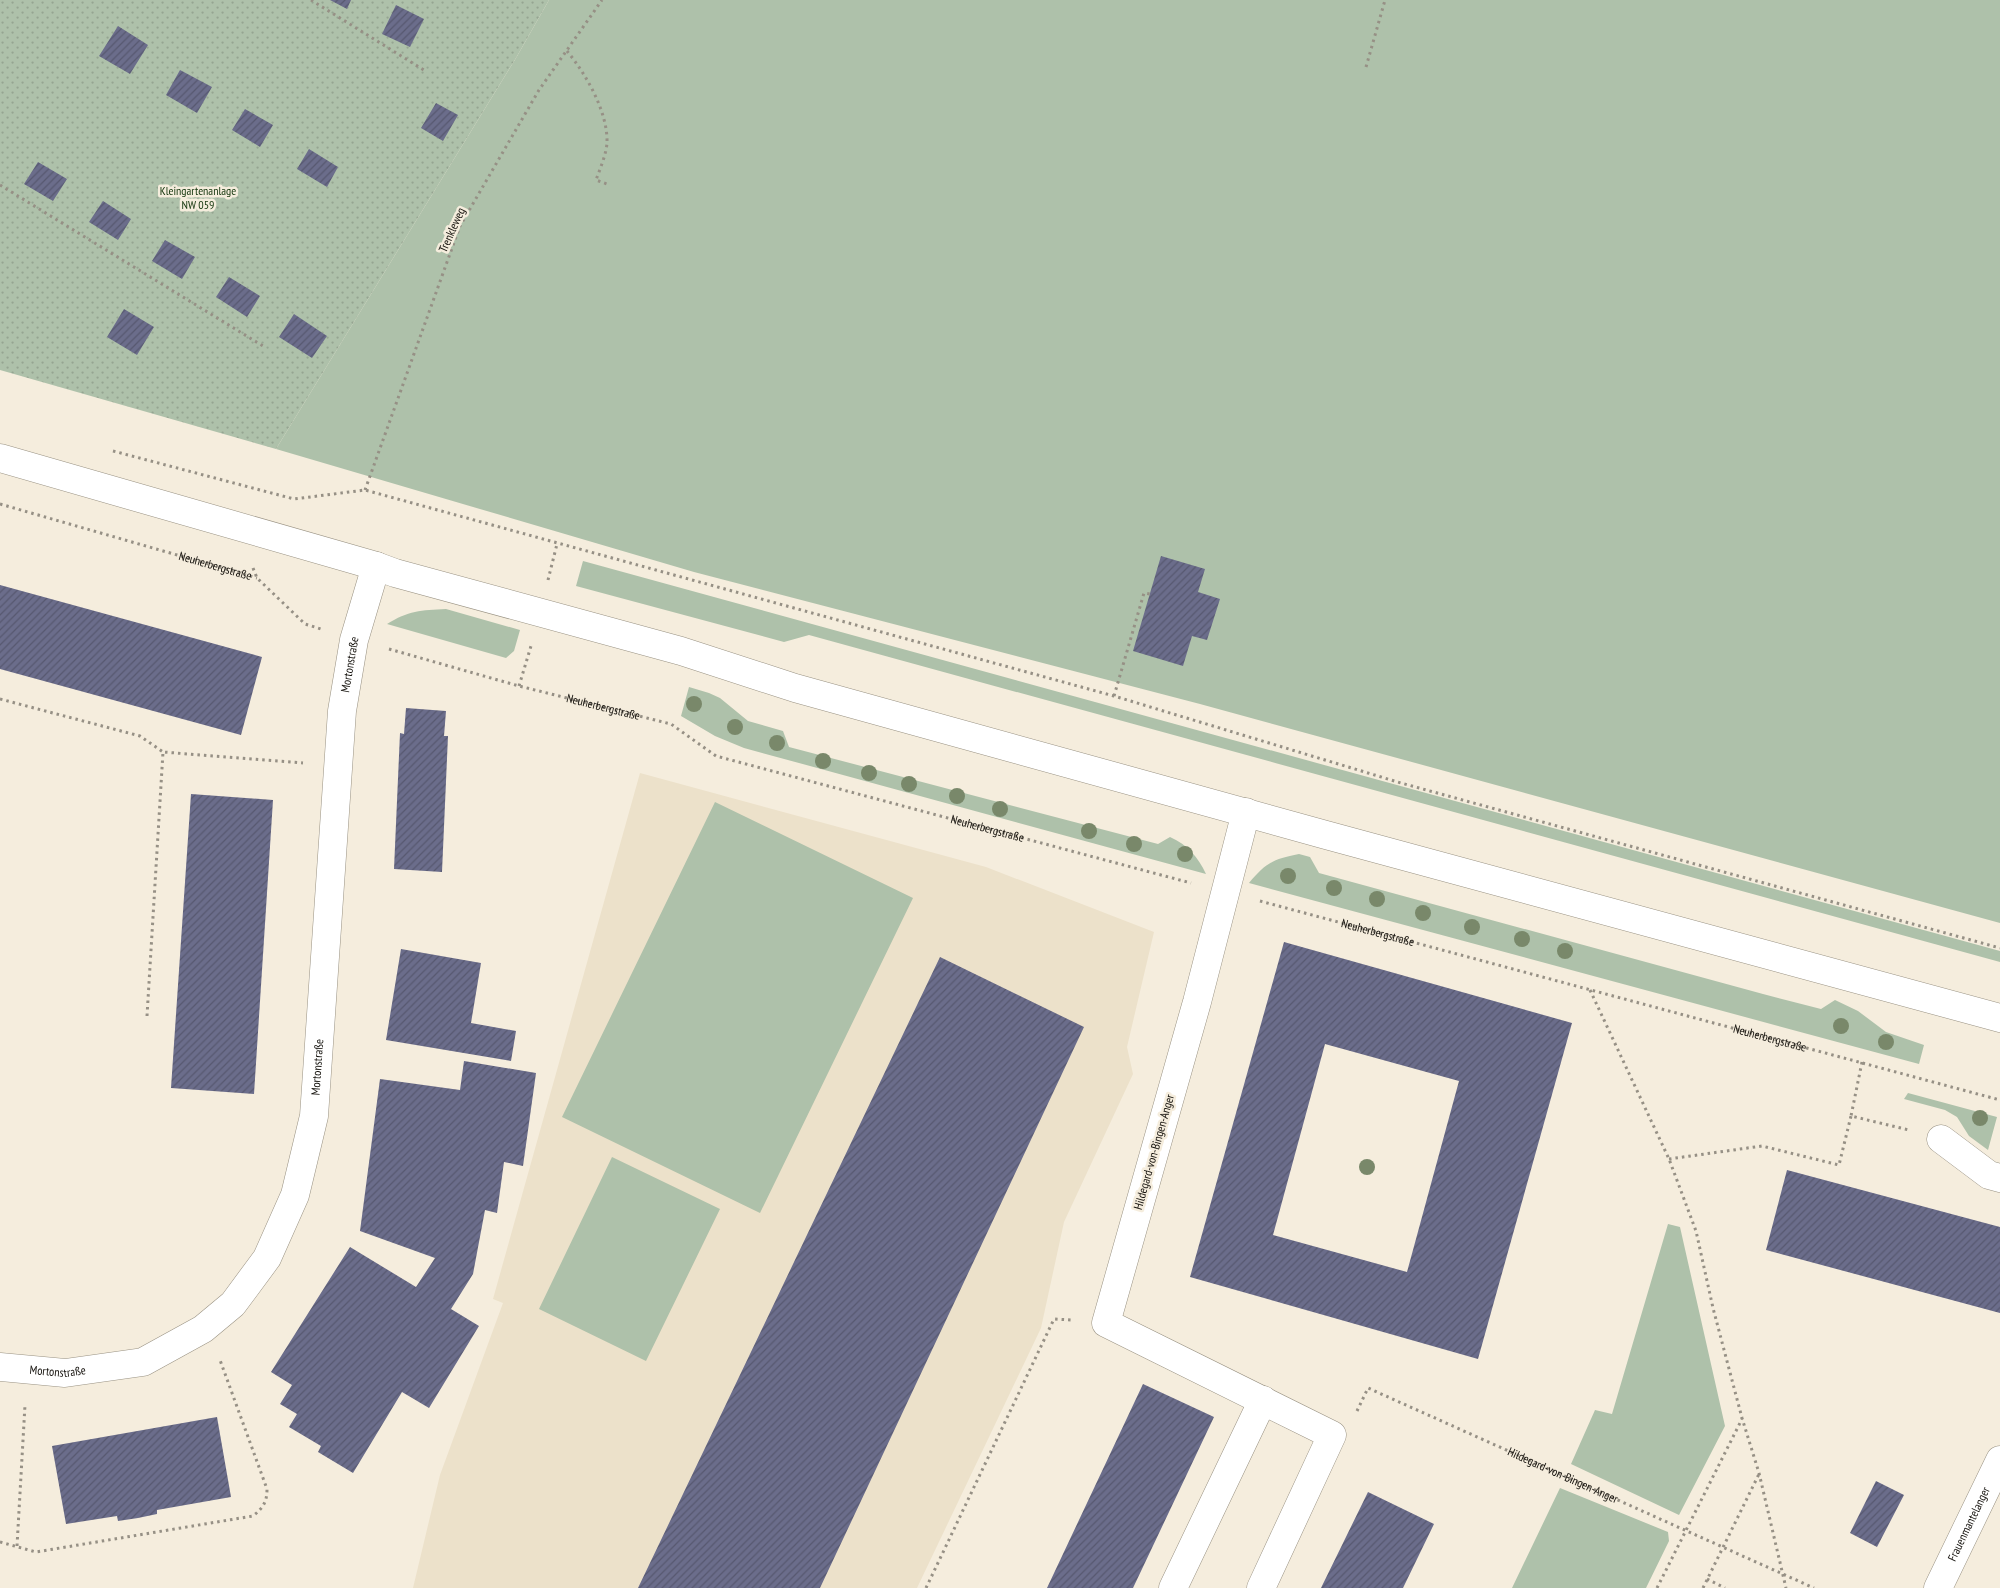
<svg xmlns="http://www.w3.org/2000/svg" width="2000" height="1588" viewBox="0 0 2000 1588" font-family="'PT Sans Narrow',sans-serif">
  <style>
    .built { fill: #ece1ca }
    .green { fill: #aec1aa }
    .garden { fill: url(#garden-dots) }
    .building { fill: url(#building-hatch); fill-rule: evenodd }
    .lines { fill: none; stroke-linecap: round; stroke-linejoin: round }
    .minor-casing { stroke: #999283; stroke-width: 29 }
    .major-casing { stroke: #999283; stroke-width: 29 }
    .path { stroke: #969085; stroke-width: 3; stroke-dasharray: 2.5 4; stroke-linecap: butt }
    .minor { stroke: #fff; stroke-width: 28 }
    .major { stroke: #fff; stroke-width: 28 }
    .tree { fill: #79886a }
    .labels { text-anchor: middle; stroke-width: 5; stroke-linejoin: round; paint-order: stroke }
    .park-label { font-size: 12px; fill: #13350c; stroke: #f5eddd }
    .street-label { font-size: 12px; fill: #14110c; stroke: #f5eddd }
  </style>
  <defs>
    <pattern id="garden-dots" width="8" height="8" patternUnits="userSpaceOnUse" patternTransform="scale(1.25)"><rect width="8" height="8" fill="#aec1aa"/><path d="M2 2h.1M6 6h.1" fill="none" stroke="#95a591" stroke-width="1.8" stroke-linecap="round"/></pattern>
    <pattern id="building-hatch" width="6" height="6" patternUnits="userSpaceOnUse" patternTransform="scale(1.25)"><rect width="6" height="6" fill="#6b6d8b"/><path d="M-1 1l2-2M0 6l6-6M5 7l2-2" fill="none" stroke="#575870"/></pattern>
  </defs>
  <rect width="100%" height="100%" fill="#f5eddd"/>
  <!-- built -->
  <path class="built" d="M640,773L986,867L1154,932L1127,1047L1133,1074L1064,1222L1041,1328L917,1588H413L440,1475L503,1303L493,1299Z"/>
  <!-- green -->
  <path class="green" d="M549,0H2000V923L1200,704L694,572L276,449L516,58Z
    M583,561L2000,951V962L809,635L784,642L576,586Z
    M446,609L520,630L514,651L506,658L387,624C408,611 421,610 446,609Z
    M689,687L709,693L720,698L748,721L783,731L789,747L1158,844L1170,837C1188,845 1198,857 1206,874L744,748L715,736L681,716Z
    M715,802L913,898L760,1213L562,1117Z
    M1299,854L1310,857L1319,873L1763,994L1821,1009L1835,1000L1858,1011L1886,1032L1924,1045L1919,1064L1249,883C1266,863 1273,859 1299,854Z
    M1908,1093L1997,1117L1988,1150L1969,1136L1957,1117L1945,1110L1904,1099Z
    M612,1157L720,1209L646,1361L539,1309Z
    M1668,1224L1680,1227L1725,1426L1679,1515L1571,1464L1595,1410L1612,1414Z
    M1560,1488L1668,1532L1669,1541L1646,1588H1512Z"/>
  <!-- garden -->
  <path class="garden" d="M0,0H549L516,58L276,449L0,370Z"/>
  <!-- building -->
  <path class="building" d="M330,0H351L347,9Z
    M396,5L424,19L410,47L382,34Z
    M118,26L148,45L130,74L99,56Z
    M180,70L212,87L197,113L166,95Z
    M436,103L458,115L443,141L421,128Z
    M245,109L273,125L260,147L232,130Z
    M309,149L338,167L327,187L297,169Z
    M38,162L67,179L53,201L24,184Z
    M103,201L131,219L118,240L89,222Z
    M165,240L195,257L182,279L152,261Z
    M229,277L260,296L247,317L216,297Z
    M124,309L154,327L137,355L107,337Z
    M294,314L327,336L312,358L279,337Z
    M1161,556L1205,569L1198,592L1220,599L1207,640L1192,636L1183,666L1133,651Z
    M0,585L262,657L241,735L0,669Z
    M406,708L446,711L444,736H448L442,872L394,869L400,733L404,734Z
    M191,794L273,800L254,1094L171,1088Z
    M1284,942L1572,1023L1478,1359L1190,1277ZM1325,1044L1459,1081L1407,1272L1273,1235Z
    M401,949L481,963L471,1023L516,1031L511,1061L386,1040Z
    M940,957L1084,1027L820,1588H638Z
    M464,1061L536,1073L523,1166L504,1162L497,1213L485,1210L473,1274L451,1309L479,1326L429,1408L402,1392L353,1473L318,1452L321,1446L289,1427L297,1414L280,1404L292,1385L271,1372L350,1247L416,1287L435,1258L360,1231L380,1079L460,1090Z
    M1787,1170L2000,1227V1313L1766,1250Z
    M1143,1384L1214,1417L1133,1588H1047Z
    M217,1417L231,1497L157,1510V1514L138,1518L118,1521L117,1516L66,1524L52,1446Z
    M1876,1481L1904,1495L1877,1547L1850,1533Z
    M1368,1492L1434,1524L1403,1588H1321Z"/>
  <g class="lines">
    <defs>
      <g id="minor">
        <path d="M1246,812L1197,1002L1106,1323L1332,1435L1261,1588"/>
        <path d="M1941,1139L1989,1175L2000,1178"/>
        <path id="s5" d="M0,1367L65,1373L143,1362L203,1329L233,1304L267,1258L295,1195L314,1116L342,711L354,640L376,566"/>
        <path d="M1173,1588L1263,1400"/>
        <path id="s6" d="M1938,1588L2000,1460"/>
      </g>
      <path id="major" d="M0,458L376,566L395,573L681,651L795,688L1326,835L2000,1018"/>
    </defs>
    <!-- minor casing -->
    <use href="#minor" class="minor-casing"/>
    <!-- major casing -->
    <use href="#major" class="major-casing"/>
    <!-- path -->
    <g class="path">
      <path d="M311,0L427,72"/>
      <path d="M567,51C586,74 608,112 607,143C606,155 600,169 596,180L607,184"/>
      <path d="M1366,67L1385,0"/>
      <path d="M0,185L263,346"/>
      <path d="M113,451L294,499L365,490L1114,696L1401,783L2000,948"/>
      <path d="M365,490L460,226L539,90L602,0"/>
      <path id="s1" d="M0,504L257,578"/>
      <path d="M253,568L257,578L305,624L321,629"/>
      <path d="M548,580L557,544"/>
      <path id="s2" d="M389,649L519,686L671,724L716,756L1191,883"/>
      <path d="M519,686L531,646"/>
      <path d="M1114,696L1144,593L1150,594"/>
      <path d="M0,699L140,736L163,752"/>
      <path id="s3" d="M1260,901L2000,1100"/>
      <path d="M1590,990L1669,1159L1696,1231L1713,1308L1742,1418L1759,1473L1786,1588"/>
      <path d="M147,1016L163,752L303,763"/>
      <path d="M1862,1062L1851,1116L1909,1130"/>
      <path d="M1669,1159L1762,1146L1839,1165L1851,1116"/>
      <path id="s4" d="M1357,1411L1368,1388L1814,1588"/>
      <path d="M0,1542L36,1552L253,1516C263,1508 267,1502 267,1489L220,1360"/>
      <path d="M17,1546L25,1405"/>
      <path d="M1707,1579L1725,1588"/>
      <path d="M926,1588L1054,1319L1071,1320"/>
      <path d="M1657,1588L1742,1419"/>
      <path d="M1703,1588L1759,1474"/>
    </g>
    <!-- minor -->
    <use href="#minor" class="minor"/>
    <!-- major -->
    <use href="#major" class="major"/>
  </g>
  <!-- trees -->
  <g class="tree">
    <circle cx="694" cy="704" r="8"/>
    <circle cx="735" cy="727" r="8"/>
    <circle cx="777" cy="743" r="8"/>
    <circle cx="823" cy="761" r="8"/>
    <circle cx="869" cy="773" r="8"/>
    <circle cx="909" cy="784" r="8"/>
    <circle cx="957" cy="796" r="8"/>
    <circle cx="1000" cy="809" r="8"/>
    <circle cx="1089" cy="831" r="8"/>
    <circle cx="1134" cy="844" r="8"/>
    <circle cx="1185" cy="854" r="8"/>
    <circle cx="1288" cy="876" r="8"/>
    <circle cx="1334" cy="888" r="8"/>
    <circle cx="1377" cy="899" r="8"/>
    <circle cx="1423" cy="913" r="8"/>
    <circle cx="1472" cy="927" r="8"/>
    <circle cx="1522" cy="939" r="8"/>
    <circle cx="1565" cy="951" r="8"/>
    <circle cx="1841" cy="1026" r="8"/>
    <circle cx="1886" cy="1042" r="8"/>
    <circle cx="1980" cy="1118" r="8"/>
    <circle cx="1367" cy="1167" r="8"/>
  </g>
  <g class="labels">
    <!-- park labels -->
    <g class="park-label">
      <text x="198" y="195">Kleingartenanlage<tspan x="198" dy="14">NW 059</tspan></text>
    </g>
    <!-- street labels -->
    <g class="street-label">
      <text transform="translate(452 230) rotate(-66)" y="4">Trenkleweg</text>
      <text dy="4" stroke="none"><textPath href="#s1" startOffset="224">Neuherbergstraße</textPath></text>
      <text dy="4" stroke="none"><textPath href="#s5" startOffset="912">Mortonstraße</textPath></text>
      <text dy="4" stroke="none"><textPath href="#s2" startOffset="222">Neuherbergstraße</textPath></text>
      <text dy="4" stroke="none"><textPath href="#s2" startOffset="628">Neuherbergstraße</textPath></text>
      <text dy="4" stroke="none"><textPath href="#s3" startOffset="122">Neuherbergstraße</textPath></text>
      <text dy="4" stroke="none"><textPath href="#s3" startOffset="528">Neuherbergstraße</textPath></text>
      <text dy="4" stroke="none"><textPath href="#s5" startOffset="508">Mortonstraße</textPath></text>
      <text transform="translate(1154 1152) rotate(-74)" y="4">Hildegard-von-Bingen-Anger</text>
      <text dy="4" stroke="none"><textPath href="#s5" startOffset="58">Mortonstraße</textPath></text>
      <text dy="4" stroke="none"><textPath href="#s4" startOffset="239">Hildegard-von-Bingen-Anger</textPath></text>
      <text dy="4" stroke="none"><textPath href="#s6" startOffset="71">Frauenmantelanger</textPath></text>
    </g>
  </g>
</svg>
